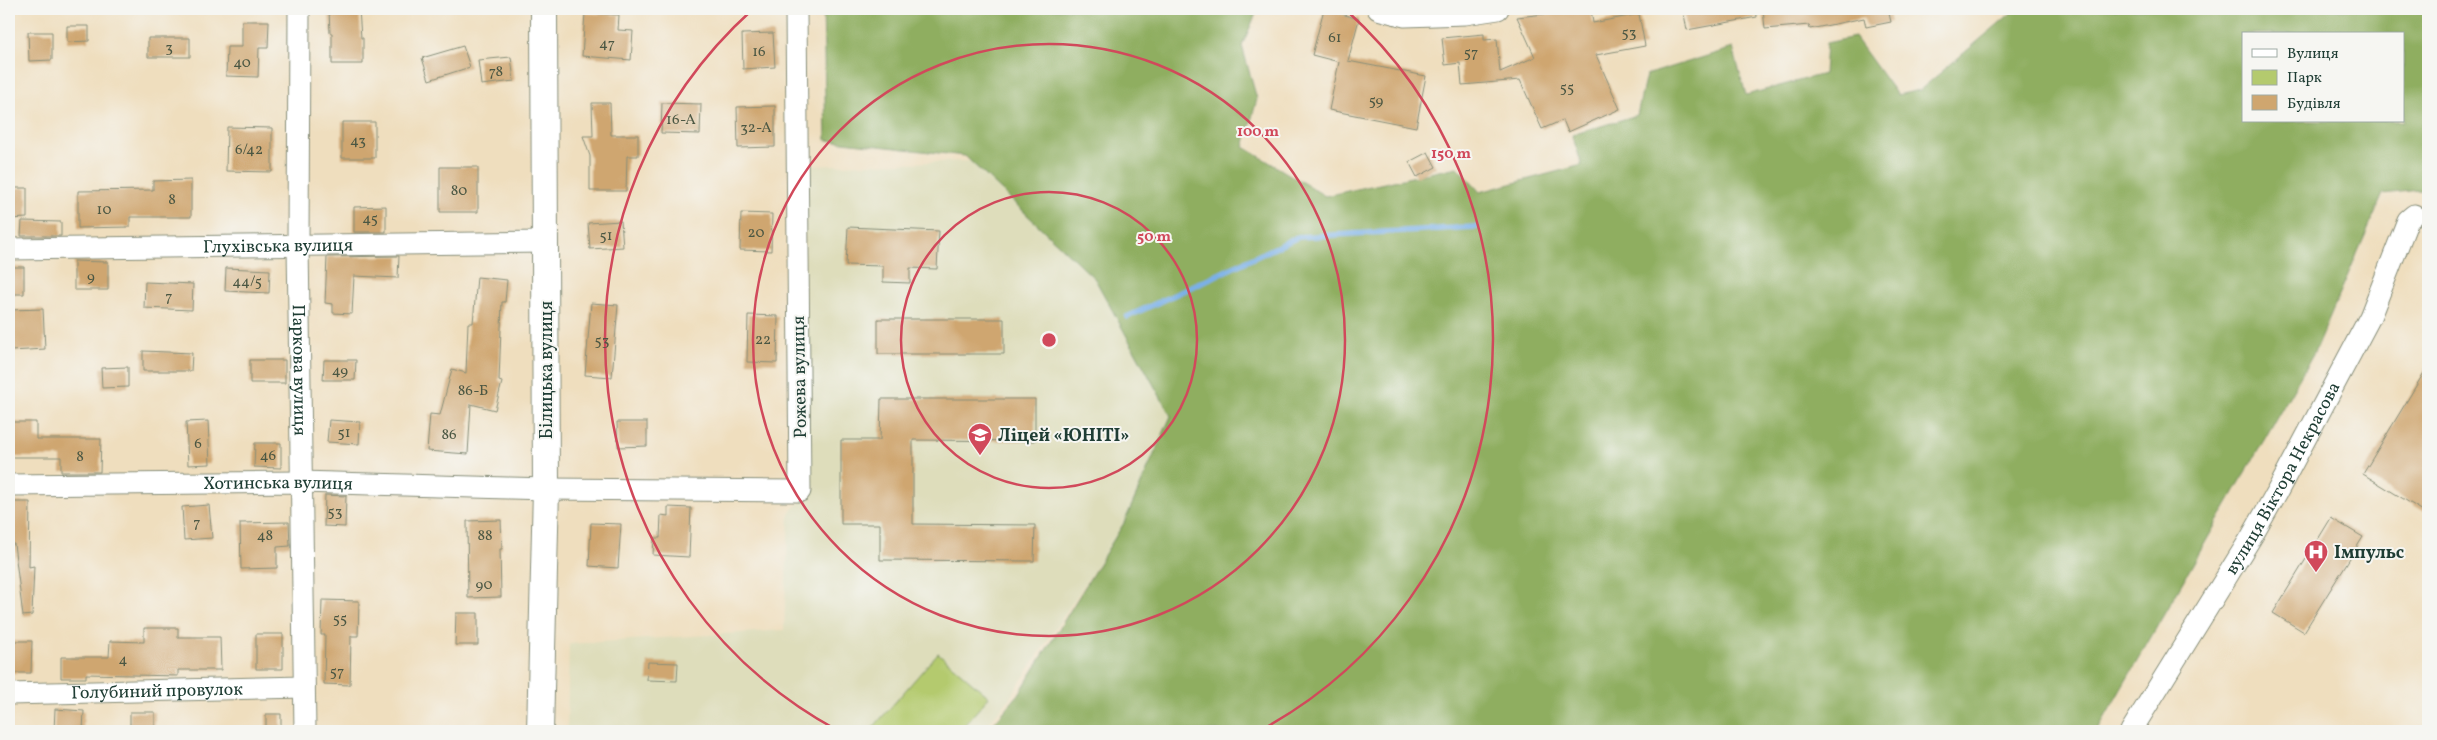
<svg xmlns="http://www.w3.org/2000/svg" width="2437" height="740" viewBox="0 0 2437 740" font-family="Vollkorn,serif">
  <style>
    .built { fill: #deddbb }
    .green { fill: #b4ca6e; stroke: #6a8451 }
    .forest { fill: #8fae61; stroke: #57764a; fill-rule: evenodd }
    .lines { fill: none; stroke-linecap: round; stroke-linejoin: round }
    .stream { stroke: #7ab0e8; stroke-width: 5.5 }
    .building { fill: #cfa66f }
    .minor-casing { stroke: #878e79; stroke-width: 23 }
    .major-casing { stroke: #878e79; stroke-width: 28 }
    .minor { stroke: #fff; stroke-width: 21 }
    .major { stroke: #fff; stroke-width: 26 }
    .ring { fill: none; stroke: #d1495b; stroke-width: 2.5 }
    .labels { text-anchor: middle; stroke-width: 4; stroke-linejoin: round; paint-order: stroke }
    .number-label { font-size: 15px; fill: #4b5743 }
    .street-label { font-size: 18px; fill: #1f3d34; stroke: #f6f6f2 }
    .poi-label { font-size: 18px; font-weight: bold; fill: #1f3d34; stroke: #f6f6f2; text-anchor: start }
    .centre { fill: #d1495b; stroke: #f6f6f2; stroke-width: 2.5 }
    .ring-label { font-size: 15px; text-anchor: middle; font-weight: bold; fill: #d1495b; stroke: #f6f6f2; stroke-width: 4; stroke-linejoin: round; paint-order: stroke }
  </style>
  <rect width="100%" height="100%" fill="#f6f6f2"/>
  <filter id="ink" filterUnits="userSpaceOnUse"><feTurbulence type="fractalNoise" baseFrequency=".02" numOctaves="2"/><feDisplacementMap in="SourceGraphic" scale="10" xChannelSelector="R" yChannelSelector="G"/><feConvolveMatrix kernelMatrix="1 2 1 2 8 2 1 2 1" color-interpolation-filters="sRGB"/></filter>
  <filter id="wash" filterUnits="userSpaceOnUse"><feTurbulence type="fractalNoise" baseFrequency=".0096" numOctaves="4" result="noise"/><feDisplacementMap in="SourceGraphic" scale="20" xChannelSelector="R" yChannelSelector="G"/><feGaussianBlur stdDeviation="1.12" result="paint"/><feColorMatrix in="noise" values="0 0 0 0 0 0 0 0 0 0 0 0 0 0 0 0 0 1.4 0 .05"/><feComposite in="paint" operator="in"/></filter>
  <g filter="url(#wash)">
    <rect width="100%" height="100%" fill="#efdebe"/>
    <!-- built -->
    <path class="built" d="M1005,160L1118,294L1171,416L1125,523L1007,702L981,731H567L569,644L784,630L789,514L804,497L805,166Z"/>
    <!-- green -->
    <path class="green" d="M938,653L989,697L959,731H870Z"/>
    <!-- forest -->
    <path class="forest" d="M823,9H1258L1242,46L1257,99L1244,147L1325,196L1457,167L1480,192L1582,165L1572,135L1637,115L1646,75L1733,48L1746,95L1824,74L1826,43L1855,37L1897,95L1920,90L2016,9H2428V193L2419,190L2383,194L2314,353L2097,731H987L1019,694L1124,523L1171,416L1095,279L965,156L826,140ZM2243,34H2403V121H2243Z"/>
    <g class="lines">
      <!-- stream -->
      <path class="stream" d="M1127,317L1298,237L1475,227"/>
    </g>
    <g id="blocks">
      <!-- building -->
      <path class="building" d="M329,9H359L361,38H363V64H332V33H330Z
        M1324,9L1359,19L1348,61L1426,76L1416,127L1329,110L1339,62L1312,55Z
        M1591,9L1593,23L1639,14L1645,46L1596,55L1620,109L1568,132L1563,120L1542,129L1520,80L1462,85L1460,63L1445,65L1442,38L1484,34V40L1497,39L1500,72L1535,57L1517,17Z
        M1683,9H1756L1757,17L1687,30Z
        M1763,9H1888L1891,22L1866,27L1864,18L1810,29L1809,25L1765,29Z
        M585,13L619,15L618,30L633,31L631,60L582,56Z
        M242,21H269L268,48H259L258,77L226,76L227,47H242Z
        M67,26H89V41L67,42Z
        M28,32H52V60L29,61Z
        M773,33L775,67L743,69L742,34Z
        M148,38H190V57H148Z
        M463,46L470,67L429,80L422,58Z
        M511,57L514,81L481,85L478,60Z
        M592,103H610L611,135H638V156H627L626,191H590V156L583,136H593Z
        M662,103L701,104L700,134L661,133Z
        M775,106V147L738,148L737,107Z
        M342,122H375V158H342Z
        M227,127L272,128V172L226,171Z
        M1428,152L1436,167L1417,177L1409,162Z
        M440,167H478V212H440Z
        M191,180V217H130V227L78,228V191L153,190V181Z
        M9,188H27V218L9,219Z
        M386,206V232H354V207Z
        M741,213L772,214L771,251L740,250Z
        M22,221L61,222V236H21Z
        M621,221L623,247L590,249L588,223Z
        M848,227L939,231L937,269L910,268V283L883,282V266L846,265Z
        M399,256L398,278L354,276L352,314L333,313V304L325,303L327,257Z
        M74,261L108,262V290H74Z
        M9,267H24V294H9Z
        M226,268L270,270L269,293L225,291Z
        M477,277L507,280L505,302H502L499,381L502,382L495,410L471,404L468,454L427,451L430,414L440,415L452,369L466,373L468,323H473Z
        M145,282L193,284L192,310L144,308Z
        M591,303L618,305L612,377L585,375Z
        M43,309L45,349L11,351L10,310Z
        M748,315L778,316L777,363L747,362Z
        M878,319H1004V354H878Z
        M143,351L192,353L191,371H143Z
        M250,360H285V383H250Z
        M324,360H356L355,380H323Z
        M2428,366V514L2363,474Z
        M128,367V387L102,388L101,368Z
        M881,399H1035V441L913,440V524L1035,525L1034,561L880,560V524H841V440H880Z
        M329,420L360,422L359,444L327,442Z
        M208,421L210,464L188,465L186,422Z
        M9,422H36V439H101L100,472H61V457H9Z
        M617,422H647V446L618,447Z
        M255,443H281V468L254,467Z
        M325,495L346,496L345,527L324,526Z
        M9,502H30L29,567L34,566L32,615L23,616L14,544H9Z
        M209,505L212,538L184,540L182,507Z
        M668,507L691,508L689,557L653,555L654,538H660L661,515L668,516Z
        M2331,518L2363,537L2304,632L2273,613Z
        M501,520L502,549H500L501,597L468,598L467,521Z
        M289,522L290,546L277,547V568L241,569L240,523Z
        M591,523L621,524L618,568L589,566Z
        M322,600L359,601L358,636H351L350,685L324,684L325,635H321Z
        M456,613H478V645H455Z
        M144,628H178V637H220L221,670H178V676L86,674V678H61V657H109L110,641L144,642Z
        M256,634H283V669H256Z
        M9,641H32L31,673H9Z
        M648,662L678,663L677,681L647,680Z
        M55,709L84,711L83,731H54Z
        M130,712H155V731H130Z
        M266,714H281V731H266Z"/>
    </g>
  </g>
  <g filter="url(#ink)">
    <use href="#blocks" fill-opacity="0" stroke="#878e79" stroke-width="1"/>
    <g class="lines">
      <defs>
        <g id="minor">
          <path id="s1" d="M299,9L298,245L305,731"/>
          <path d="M1378,9L1405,16L1465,14L1498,9"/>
          <path id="s2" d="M9,249L546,242"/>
          <path id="s3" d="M9,485L301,482L546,489L800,491L796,9"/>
          <path id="s4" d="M9,694L304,687"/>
          <path id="s5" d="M2131,731L2252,536L2277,492L2370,317L2408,220L2414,215"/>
        </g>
        <path id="major" d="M540,731L546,489L544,9"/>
      </defs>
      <!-- minor casing -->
      <use href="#minor" class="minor-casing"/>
      <!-- major casing -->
      <use href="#major" class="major-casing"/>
      <!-- minor -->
      <use href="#minor" class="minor"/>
      <!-- major -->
      <use href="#major" class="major"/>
    </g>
  </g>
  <!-- distance rings -->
  <g class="ring">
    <circle cx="1049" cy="340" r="148"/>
    <circle cx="1049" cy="340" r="296"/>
    <path d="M837 730A444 444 0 0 1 752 10M1346 10A444 444 0 0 1 1261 730"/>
  </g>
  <!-- icons -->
  <defs>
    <symbol id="school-pin" viewBox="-11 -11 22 30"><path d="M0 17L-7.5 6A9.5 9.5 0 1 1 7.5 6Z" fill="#d1495b" stroke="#f6f6f2"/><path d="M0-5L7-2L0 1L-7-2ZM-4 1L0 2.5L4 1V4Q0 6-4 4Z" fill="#fff"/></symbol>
    <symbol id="hospital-pin" viewBox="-11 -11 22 30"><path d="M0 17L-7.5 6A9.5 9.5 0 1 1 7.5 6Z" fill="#d1495b" stroke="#f6f6f2"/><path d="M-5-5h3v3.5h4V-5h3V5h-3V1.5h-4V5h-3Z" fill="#fff"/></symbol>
  </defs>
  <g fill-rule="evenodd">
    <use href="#school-pin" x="966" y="421" width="28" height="38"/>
    <use href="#hospital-pin" x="2302" y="538" width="28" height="38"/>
  </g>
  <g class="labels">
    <!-- number labels -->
    <g class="number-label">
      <text x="1629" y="37">53</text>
      <text x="1335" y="42">61</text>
      <text x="607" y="48">47</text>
      <text x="169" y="52">3</text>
      <text x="759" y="56">16</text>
      <text x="1471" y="57">57</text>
      <text x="242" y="67">40</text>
      <text x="496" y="76">78</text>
      <text x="1567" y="92">55</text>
      <text x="1376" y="105">59</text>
      <text x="681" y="124">16-А</text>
      <text x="756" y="132">32-А</text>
      <text x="358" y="145">43</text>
      <text x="249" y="154">6/42</text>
      <text x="459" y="195">80</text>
      <text x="172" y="204">8</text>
      <text x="104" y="214">10</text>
      <text x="370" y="223">45</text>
      <text x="756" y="237">20</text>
      <text x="606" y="240">51</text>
      <text x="91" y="281">9</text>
      <text x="247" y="286">44/5</text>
      <text x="169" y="301">7</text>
      <text x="763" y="344">22</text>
      <text x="602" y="345">53</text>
      <text x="340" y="375">49</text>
      <text x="473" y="395">86-Б</text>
      <text x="344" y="437">51</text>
      <text x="449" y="439">86</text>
      <text x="198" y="448">6</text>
      <text x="268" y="460">46</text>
      <text x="80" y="461">8</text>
      <text x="335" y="516">53</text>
      <text x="197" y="527">7</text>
      <text x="265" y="540">48</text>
      <text x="485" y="540">88</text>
      <text x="484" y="589">90</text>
      <text x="340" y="623">55</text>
      <text x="123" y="664">4</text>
      <text x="337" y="676">57</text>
    </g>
    <!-- street labels -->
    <g class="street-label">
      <text dy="6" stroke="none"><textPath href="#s2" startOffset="269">Глухівська вулиця</textPath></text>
      <text dy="6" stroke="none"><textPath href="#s1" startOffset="361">Паркова вулиця</textPath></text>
      <text transform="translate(546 370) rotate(-90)" y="6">Білицька вулиця</text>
      <text transform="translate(799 377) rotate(-91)" y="6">Рожева вулиця</text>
      <text dy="6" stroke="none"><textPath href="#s5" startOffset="295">вулиця Віктора Некрасова</textPath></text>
      <text dy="6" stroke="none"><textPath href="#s3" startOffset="269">Хотинська вулиця</textPath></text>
      <text dy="6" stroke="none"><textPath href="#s4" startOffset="148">Голубиний провулок</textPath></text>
    </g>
    <!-- poi labels -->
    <g class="poi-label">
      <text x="998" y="441">Ліцей «ЮНІТІ»</text>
      <text x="2334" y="558">Імпульс</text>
    </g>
  </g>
  <circle cx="1049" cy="340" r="8" class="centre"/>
  <g class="ring-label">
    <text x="1258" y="136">100 m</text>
    <text x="1451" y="158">150 m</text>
    <text x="1154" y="241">50 m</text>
  </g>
  <!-- margin -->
  <rect width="2437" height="740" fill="none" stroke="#f6f6f2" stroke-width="30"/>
  <!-- legend -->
  <rect x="2242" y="32" width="162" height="90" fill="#f6f6f2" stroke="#a0aca6"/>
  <rect x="2252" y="49" width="25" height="8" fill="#ffffff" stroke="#a0aca6"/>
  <text x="2287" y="58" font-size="15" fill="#1f3d34">Вулиця</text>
  <rect x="2252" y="70" width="25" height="15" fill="#b4ca6e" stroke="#a0aca6"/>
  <text x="2287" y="82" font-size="15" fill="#1f3d34">Парк</text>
  <rect x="2252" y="95" width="25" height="15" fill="#cfa66f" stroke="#a0aca6"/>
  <text x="2287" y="108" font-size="15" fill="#1f3d34">Будівля</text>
</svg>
